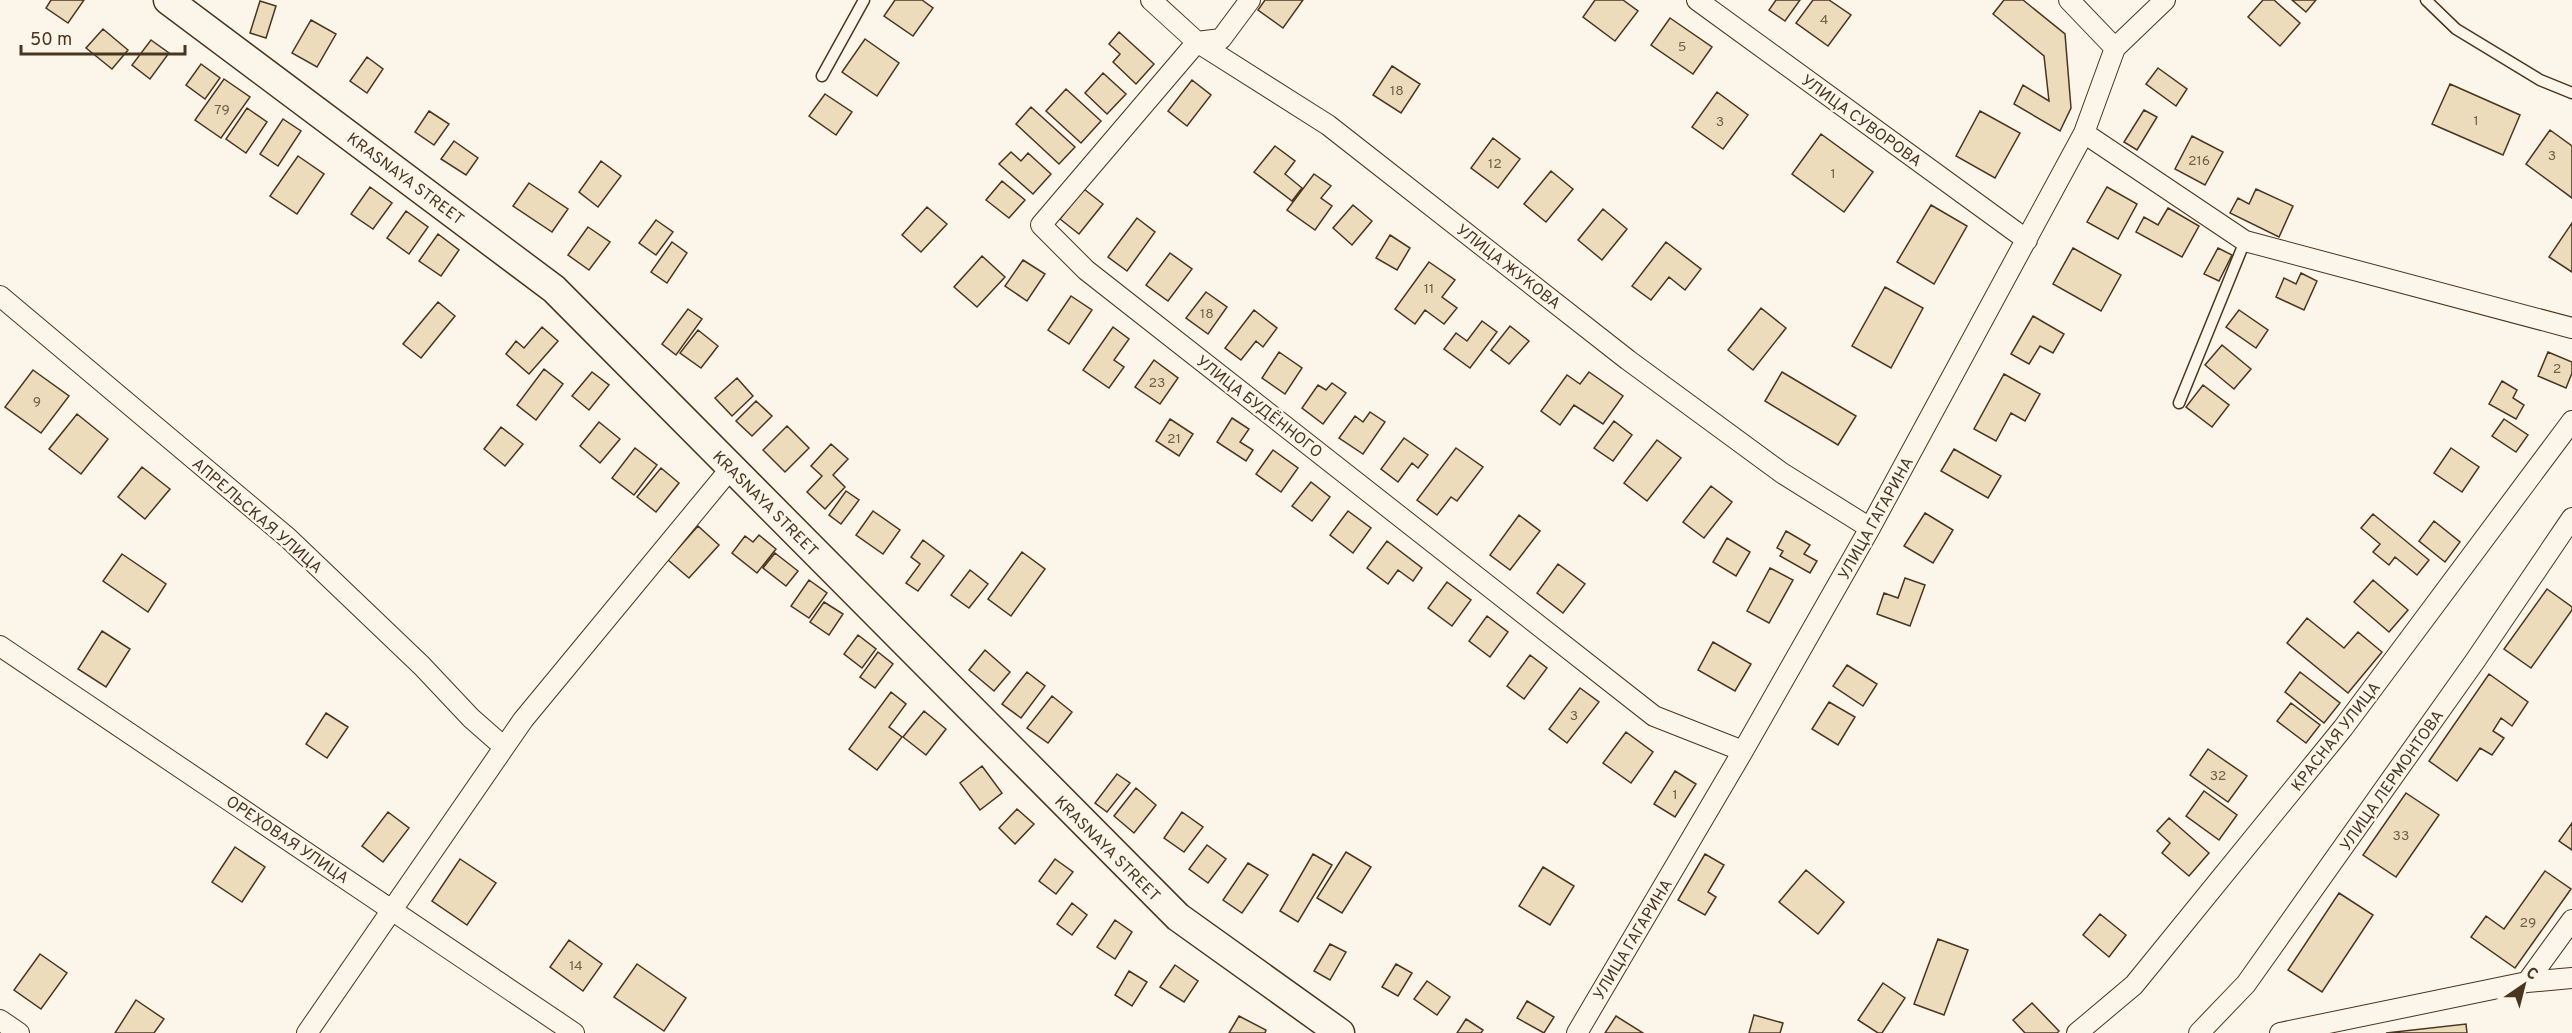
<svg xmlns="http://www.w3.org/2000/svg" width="2572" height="1033" viewBox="0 0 2572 1033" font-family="Overpass,sans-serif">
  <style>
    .building { fill: #ecdcbc; stroke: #4a3520; stroke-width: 1.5 }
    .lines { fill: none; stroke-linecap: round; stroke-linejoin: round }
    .service-casing { stroke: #4a3520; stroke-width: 13 }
    .minor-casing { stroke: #4a3520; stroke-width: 22 }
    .secondary-casing { stroke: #4a3520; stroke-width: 31 }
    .service { stroke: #fbf6e9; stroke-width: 10 }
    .minor { stroke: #fbf6e9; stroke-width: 20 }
    .secondary { stroke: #fbf6e9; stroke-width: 28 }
    .labels { text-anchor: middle; stroke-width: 4.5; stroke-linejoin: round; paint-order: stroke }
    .number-label { font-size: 14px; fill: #725f47 }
    .street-label { font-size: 16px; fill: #4a3520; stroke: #fbf6e9 }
  </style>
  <rect width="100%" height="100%" fill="#fbf6e9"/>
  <!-- building -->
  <path class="building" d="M51,0H84L68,23L46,8Z
    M895,0H922L933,8L913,36L884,16Z
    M1265,0H1303L1283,28L1258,10Z
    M1595,0H1623L1638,11L1615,41L1583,17Z
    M1776,0H1800L1785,21L1769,10Z
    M1813,0H1829L1851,15L1828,46L1796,23Z
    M2004,0H2023L2065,34L2071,108L2060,131L2014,104L2023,85L2049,101L2044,56L1993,14Z
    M2263,0H2274L2300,23L2280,46L2248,17Z
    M2292,0H2316L2306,12Z
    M260,1L276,6L266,38L250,33Z
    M1670,18L1712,47L1693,74L1651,45Z
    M311,20L336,34L317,67L292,53Z
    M103,29L128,50L112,69L86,48Z
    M1119,32L1154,64L1136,84L1113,62L1120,54L1109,44Z
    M865,39L899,63L877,96L842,72Z
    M151,40L169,53L150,79L132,65Z
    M367,57L383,69L367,93L350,81Z
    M201,64L220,78L205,99L186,85Z
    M1392,66L1420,84L1401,113L1373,95Z
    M2158,68L2187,89L2176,106L2146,84Z
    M1103,73L1126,94L1107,114L1085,93Z
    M224,79L250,97L221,138L195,120Z
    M1192,80L1211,95L1187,126L1168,111Z
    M2450,84L2520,115L2503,155L2432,124Z
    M1066,89L1101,121L1081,143L1046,111Z
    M1717,92L1748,115L1723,149L1692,127Z
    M825,94L852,112L836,135L809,116Z
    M1031,107L1075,147L1059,164L1016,124Z
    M247,108L267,122L246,153L226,139Z
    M2144,110L2157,117L2137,150L2124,142Z
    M429,111L449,124L434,145L415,132Z
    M1980,111L2020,133L1995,178L1956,156Z
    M283,119L301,131L278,166L260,154Z
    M2550,130L2572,146V198L2526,164Z
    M1821,134L1873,172L1844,212L1792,174Z
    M2192,136L2223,152L2205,185L2175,169Z
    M1493,138L1520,159L1498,188L1471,168Z
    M454,141L478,158L466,175L441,159Z
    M1275,146L1295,161L1285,174L1302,188L1292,201L1254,172Z
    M1011,152L1021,161L1028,153L1051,174L1033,194L999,164Z
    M298,156L324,174L297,214L270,196Z
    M601,161L621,176L598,207L579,192Z
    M1551,171L1573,189L1546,222L1524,204Z
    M1314,174L1331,186L1321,198L1332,206L1315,230L1287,210Z
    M1002,181L1025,200L1009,218L986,200Z
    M529,183L568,209L552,232L513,206Z
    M370,187L392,203L373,229L351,214Z
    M2107,187L2137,204L2118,239L2087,222Z
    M1084,189L1103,204L1079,234L1060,219Z
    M2256,189L2293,206L2279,237L2230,213L2238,198L2249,204Z
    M1353,205L1372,221L1352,245L1333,228Z
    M1931,205L1967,226L1934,284L1897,262Z
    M927,207L947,224L921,252L902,235Z
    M2168,208L2199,226L2182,257L2136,232L2144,217L2158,225Z
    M1603,209L1627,229L1602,260L1578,240Z
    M406,211L428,227L409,254L387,238Z
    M1137,218L1155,232L1127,271L1108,257Z
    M656,220L673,232L656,255L639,243Z
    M2572,223V272L2549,257Z
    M588,227L610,242L589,270L568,255Z
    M438,234L459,250L441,276L419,261Z
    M1390,235L1410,248L1397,270L1376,258Z
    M672,242L687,253L667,283L651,272Z
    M1666,242L1701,269L1685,290L1669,277L1651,300L1632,286Z
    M2073,248L2121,275L2101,311L2053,284Z
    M2218,248L2232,255L2219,281L2204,274Z
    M1170,253L1192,269L1168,301L1146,285Z
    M982,256L1005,277L977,307L954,287Z
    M1023,260L1045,274L1027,301L1005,286Z
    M1429,262L1455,280L1442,297L1457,308L1444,324L1425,310L1415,324L1395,309Z
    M2301,273L2317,281L2304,310L2276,297L2284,278L2296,284Z
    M1885,287L1923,308L1891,368L1852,346Z
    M1206,292L1227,307L1208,334L1186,318Z
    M1071,296L1092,310L1069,344L1048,330Z
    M438,302L455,316L421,358L403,344Z
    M1761,308L1786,328L1753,370L1728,350Z
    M688,309L702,319L676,355L662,344Z
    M1254,310L1277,328L1263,347L1256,341L1241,360L1225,348Z
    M2239,310L2268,330L2256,348L2226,327Z
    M2033,316L2064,334L2053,353L2040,346L2029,364L2011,354Z
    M1482,321L1497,332L1470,368L1444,349L1456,333L1467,341Z
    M1510,326L1529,341L1509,364L1491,350Z
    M542,327L558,341L529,374L506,354L516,341L524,348Z
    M1113,327L1129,339L1114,360L1124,367L1109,388L1083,370Z
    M698,330L718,346L701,368L680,353Z
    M2222,345L2251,369L2234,389L2205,365Z
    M1279,352L1302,368L1285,394L1262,378Z
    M2548,352L2572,362V373L2566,388L2538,376Z
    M1154,360L1178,378L1160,404L1135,387Z
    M544,369L563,384L536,420L517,405Z
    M33,370L69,396L41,433L5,407Z
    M592,372L609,385L589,410L572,396Z
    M1589,372L1623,396L1603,424L1574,405L1560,425L1541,411L1567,375L1580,384Z
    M1782,372L1856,416L1838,445L1765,401Z
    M2004,374L2040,394L2025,421L2011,413L1996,441L1974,429Z
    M737,378L753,396L732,416L715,398Z
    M2502,381L2517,390L2513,398L2524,405L2516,419L2489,404Z
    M1332,383L1346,393L1323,424L1302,408L1318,385L1326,390Z
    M2203,385L2229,405L2212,427L2186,407Z
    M756,401L772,416L752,436L736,421Z
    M1370,412L1385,422L1363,454L1339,438L1355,416L1363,422Z
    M77,414L108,439L81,474L49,449Z
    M1232,418L1249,429L1240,442L1253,450L1246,461L1217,442Z
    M1170,419L1193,434L1179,456L1156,441Z
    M2504,419L2528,435L2516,452L2492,436Z
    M1614,421L1632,435L1613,461L1594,448Z
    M599,422L620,439L600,463L580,446Z
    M787,426L809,448L785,472L763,450Z
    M501,427L523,444L505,466L484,449Z
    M1404,438L1428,455L1418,468L1412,463L1398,482L1381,469Z
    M1657,440L1681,458L1647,501L1624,483Z
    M831,444L848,459L833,475L845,487L825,509L807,492L822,476L811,466Z
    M635,448L657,465L634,495L612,478Z
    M1456,448L1483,467L1457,501L1451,497L1437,515L1417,500Z
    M2451,448L2479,467L2462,492L2434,473Z
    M1954,449L2001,476L1988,498L1941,471Z
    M1273,450L1298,468L1281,492L1256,474Z
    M142,467L170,489L145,519L118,497Z
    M661,468L679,483L656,512L637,497Z
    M1311,482L1330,497L1312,521L1292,506Z
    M1711,486L1732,502L1704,538L1683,522Z
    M846,491L859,500L841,524L829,515Z
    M873,511L900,530L883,554L856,535Z
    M1348,511L1371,528L1353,553L1330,535Z
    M1925,513L1953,530L1933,563L1904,546Z
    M2373,514L2429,560L2417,575L2395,557L2389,565L2373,552L2380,544L2361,528Z
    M1519,515L1540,531L1510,570L1490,555Z
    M2434,521L2460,542L2445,562L2419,541Z
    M698,526L719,545L689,578L668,560Z
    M1786,531L1810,545L1804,554L1817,561L1810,573L1780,556L1783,551L1777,548Z
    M759,535L776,549L757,573L732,553L745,536L753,542Z
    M1727,538L1750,552L1736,576L1713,562Z
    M923,540L944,556L918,591L906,583L920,564L911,557Z
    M1387,541L1422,568L1413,581L1398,570L1388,584L1367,568Z
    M1022,552L1045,569L1011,616L988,599Z
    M775,553L798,571L786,586L763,568Z
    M122,554L166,584L148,612L103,581Z
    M1558,564L1585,584L1563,613L1537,593Z
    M1770,568L1793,580L1769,623L1747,611Z
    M970,570L988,584L969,608L951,595Z
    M1905,578L1925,585L1910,626L1877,614L1884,593L1898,598Z
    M809,580L827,593L809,618L791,606Z
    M2373,580L2408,610L2389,632L2354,602Z
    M1447,582L1471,600L1452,626L1428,608Z
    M2547,589L2572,607V610L2531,668L2504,649Z
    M824,602L843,614L829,635L810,622Z
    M1487,616L1508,632L1490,657L1469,641Z
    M2307,618L2344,648L2358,632L2382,652L2348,693L2287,643Z
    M102,631L130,649L106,687L78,669Z
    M858,635L876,649L862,668L844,654Z
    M1713,642L1751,664L1735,691L1698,670Z
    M985,650L1010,672L994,691L969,670Z
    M878,652L893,664L875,688L860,677Z
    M1530,655L1547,668L1524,699L1507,686Z
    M1847,665L1877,684L1863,706L1833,686Z
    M1027,672L1045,686L1021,718L1002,704Z
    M2300,672L2340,703L2324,723L2285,692Z
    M2489,674L2528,702L2512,726L2501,718L2493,731L2504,738L2492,755L2480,748L2457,781L2429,761Z
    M1580,688L1599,702L1567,743L1549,729Z
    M891,692L906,704L889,727L902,737L877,770L849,749Z
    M1052,696L1072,712L1048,743L1027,728Z
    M1829,702L1855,717L1838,745L1812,729Z
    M2291,703L2320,725L2306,743L2277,721Z
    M924,711L946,729L926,755L903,737Z
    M326,713L348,727L327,758L306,744Z
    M1626,732L1653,752L1631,783L1603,763Z
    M2208,749L2247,776L2228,802L2190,775Z
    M982,766L1002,793L980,810L960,783Z
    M1675,771L1696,784L1675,817L1654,804Z
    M1117,774L1130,783L1107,812L1095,803Z
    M1136,788L1156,805L1134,833L1114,816Z
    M2204,791L2237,815L2219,840L2186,816Z
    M2406,793L2439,815L2396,877L2363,855Z
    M1017,809L1034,824L1015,844L999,828Z
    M388,812L409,828L383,862L362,846Z
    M1182,812L1203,827L1184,852L1164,838Z
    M2169,818L2209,853L2189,876L2162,853L2170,843L2157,831Z
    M2572,823V850L2559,841Z
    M1207,845L1226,859L1208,883L1189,869Z
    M235,847L265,867L242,902L212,882Z
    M1346,852L1371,867L1342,913L1317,898Z
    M1313,854L1332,865L1298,922L1280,911Z
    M1705,854L1724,865L1708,892L1716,897L1705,915L1678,900Z
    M460,859L496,883L467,925L432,901Z
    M1055,859L1073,872L1056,894L1039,881Z
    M1248,863L1268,875L1242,913L1223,900Z
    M1543,867L1574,886L1550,925L1519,906Z
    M1806,870L1844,902L1818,934L1779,902Z
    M2545,871L2571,889L2515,968L2471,937L2486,916L2504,929Z
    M2339,893L2373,915L2322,992L2288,970Z
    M1072,903L1087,915L1072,935L1057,924Z
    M2100,914L2126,935L2109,957L2083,935Z
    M1115,920L1132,932L1115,959L1097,947Z
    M1938,939L1968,950L1944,1015L1914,1004Z
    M569,940L602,964L583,991L550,967Z
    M1330,944L1346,952L1330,980L1314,971Z
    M40,954L67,973L41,1009L14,990Z
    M637,964L686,998L664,1031L614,997Z
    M1396,964L1412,973L1398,996L1382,987Z
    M1175,965L1198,981L1184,1002L1160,987Z
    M1129,971L1147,982L1132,1006L1115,995Z
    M1427,981L1450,997L1437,1015L1414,999Z
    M1883,983L1905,998L1882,1033H1878L1858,1020Z
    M136,1000L164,1019L154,1033H115Z
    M1527,1001L1554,1017L1544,1033L1517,1018Z
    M2032,1003L2059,1031L2057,1033H2025L2013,1020Z
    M1754,1015L1783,1023L1780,1033H1749Z
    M1239,1016L1266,1030L1265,1033H1229Z
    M1616,1016L1643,1033H1605Z
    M1466,1019L1483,1030L1481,1033H1457Z
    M2466,1024L2467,1033H2386Z"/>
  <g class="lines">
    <defs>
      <path id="service" d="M2426,0L2456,29L2540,80L2572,93
        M822,76L864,0
        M2179,403L2245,241"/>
      <path id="minor" d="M1151,0L1197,42L1328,125L1628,360L1782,473L1870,528
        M1250,0L1221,39L1197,42L1041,225L1086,270L1654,716L1743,751
        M1697,0L2027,240
        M2115,48L2165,0
        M2084,133L2245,241L2572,328
        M0,296L288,538L422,666L471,718L504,747
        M0,646L574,1033
        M2527,982L2572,920
        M0,1020L19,1033
        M307,1033L523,720L731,468
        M1577,1033L1743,751L1870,528L2084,133L2115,48L2069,0
        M2077,1033L2134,985L2343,728L2572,421
        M2199,1033L2246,984L2475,661L2572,518
        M2280,1033L2527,982L2572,978"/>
      <path id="secondary" d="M168,0L554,289L1178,917L1340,1033"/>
    </defs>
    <!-- service casing -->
    <use href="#service" class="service-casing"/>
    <!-- minor casing -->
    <use href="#minor" class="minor-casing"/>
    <!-- secondary casing -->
    <use href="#secondary" class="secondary-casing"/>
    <!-- service -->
    <use href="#service" class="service"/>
    <!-- minor -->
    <use href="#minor" class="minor"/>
    <!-- secondary -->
    <use href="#secondary" class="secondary"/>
  </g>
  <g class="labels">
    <!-- number labels -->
    <g class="number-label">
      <text x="1824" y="24">4</text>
      <text x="1682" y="51">5</text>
      <text x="1397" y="95">18</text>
      <text x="222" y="114">79</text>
      <text x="2476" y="125">1</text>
      <text x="1720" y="126">3</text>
      <text x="2552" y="160">3</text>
      <text x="2199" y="165">216</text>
      <text x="1495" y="168">12</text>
      <text x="1833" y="178">1</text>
      <text x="1429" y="293">11</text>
      <text x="1207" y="318">18</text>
      <text x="2557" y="373">2</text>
      <text x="1157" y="387">23</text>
      <text x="37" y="406">9</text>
      <text x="1174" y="443">21</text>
      <text x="1574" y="720">3</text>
      <text x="2218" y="780">32</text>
      <text x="1675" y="799">1</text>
      <text x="2401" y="840">33</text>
      <text x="2528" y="927">29</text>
      <text x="576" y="970">14</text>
    </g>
    <!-- street labels -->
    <g class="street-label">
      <text transform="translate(1862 120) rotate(36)" y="6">УЛИЦА СУВОРОВА</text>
      <text transform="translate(406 178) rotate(37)" y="6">KRASNAYA STREET</text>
      <text transform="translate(1509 266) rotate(38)" y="6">УЛИЦА ЖУКОВА</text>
      <text transform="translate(1260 406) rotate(38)" y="6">УЛИЦА БУДЁННОГО</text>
      <text transform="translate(766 503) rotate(45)" y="6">KRASNAYA STREET</text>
      <text transform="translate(258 515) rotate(41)" y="6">АПРЕЛЬСКАЯ УЛИЦА</text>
      <text transform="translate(1875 518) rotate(-61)" y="6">УЛИЦА ГАГАРИНА</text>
      <text transform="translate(2335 736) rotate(-52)" y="6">КРАСНАЯ УЛИЦА</text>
      <text transform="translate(2391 780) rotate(-55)" y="6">УЛИЦА ЛЕРМОНТОВА</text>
      <text transform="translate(288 839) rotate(34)" y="6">ОРЕХОВАЯ УЛИЦА</text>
      <text transform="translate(1108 848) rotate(45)" y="6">KRASNAYA STREET</text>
      <text transform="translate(1632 939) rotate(-59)" y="6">УЛИЦА ГАГАРИНА</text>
    </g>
  </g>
  <!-- north arrow -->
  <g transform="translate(2524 985) rotate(35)" stroke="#fbf6e9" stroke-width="4.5" paint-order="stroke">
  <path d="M0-4.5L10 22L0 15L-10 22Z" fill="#4a3520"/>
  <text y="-9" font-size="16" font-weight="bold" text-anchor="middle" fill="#4a3520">С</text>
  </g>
  <!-- scale -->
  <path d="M21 45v9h164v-9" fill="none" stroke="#4a3520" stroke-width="3"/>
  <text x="30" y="45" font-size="18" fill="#4a3520" stroke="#fbf6e9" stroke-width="4.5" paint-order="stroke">50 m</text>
</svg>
